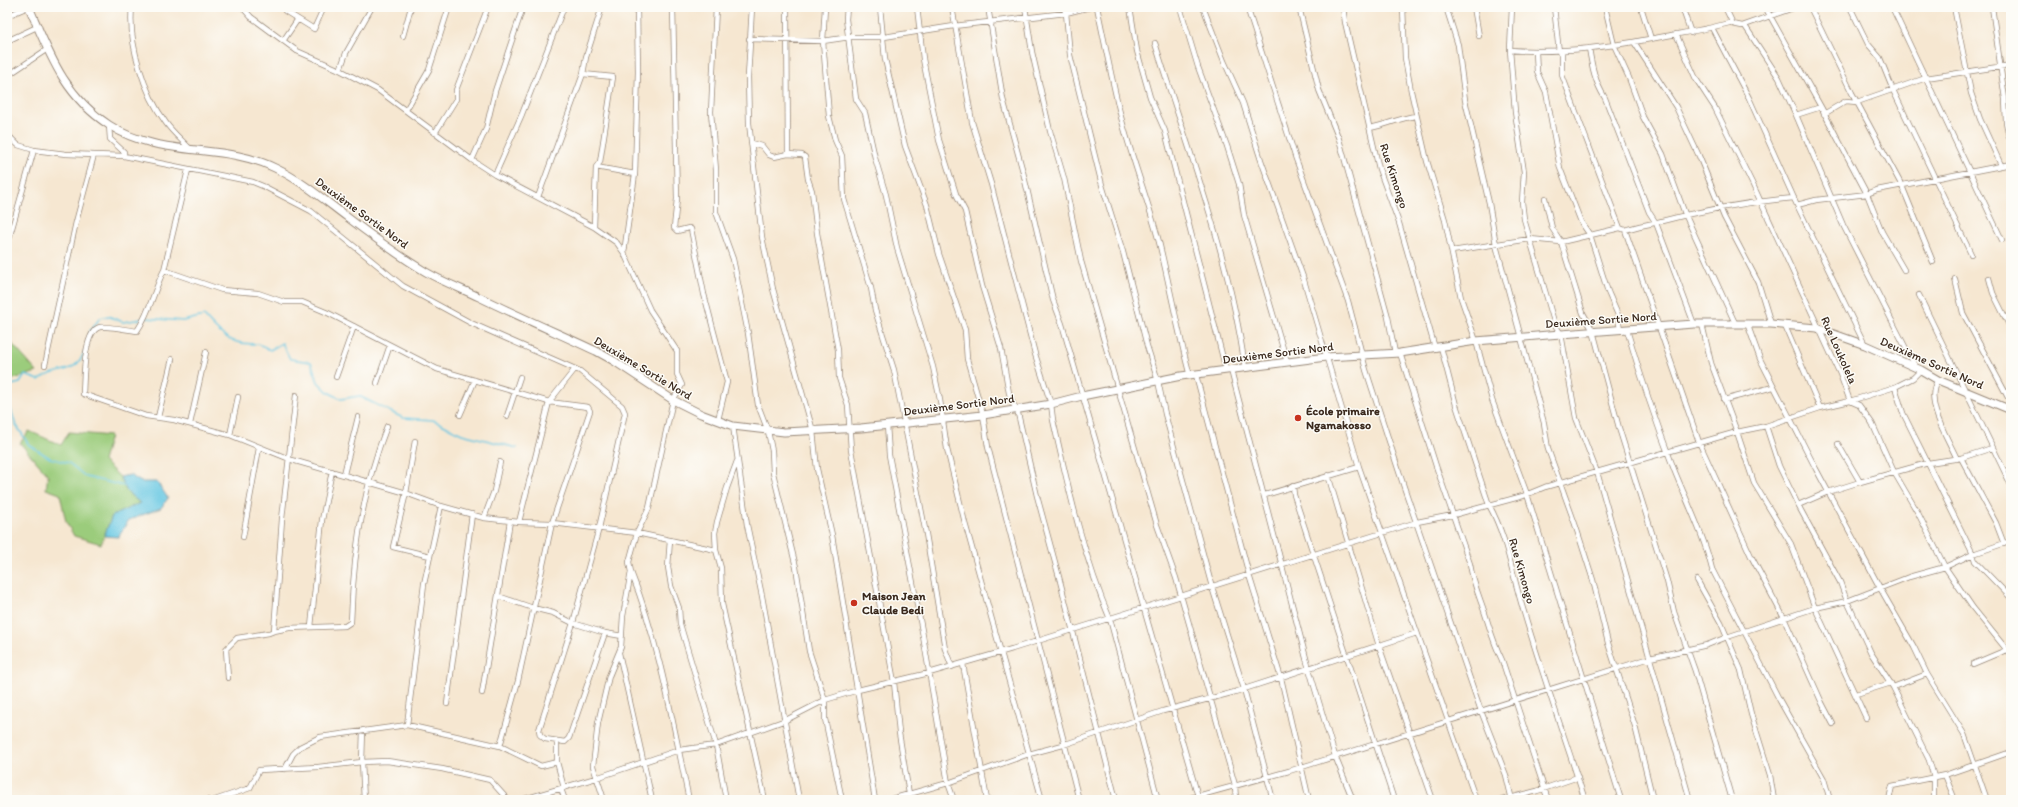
<svg xmlns="http://www.w3.org/2000/svg" width="2018" height="807" viewBox="0 0 2018 807" font-family="Itim,sans-serif">
  <style>
    .green { fill: #9bcc7b; stroke: #6b7b4c }
    .water { fill: #64c6e2; stroke: #507880 }
    .lines { fill: none; stroke-linecap: round; stroke-linejoin: round }
    .stream { stroke: #64c6e2; stroke-width: 1.5 }
    .street-casing { stroke: #988878; stroke-width: 6 }
    .primary-casing { stroke: #988878; stroke-width: 9 }
    .street { stroke: #fff; stroke-width: 4.5 }
    .primary { stroke: #fff; stroke-width: 7 }
    .poi-dot { fill: #c8321e; stroke: #fdfcf7; stroke-width: 1.5 }
    .labels { text-anchor: middle; stroke-width: 3; stroke-linejoin: round; paint-order: stroke }
    .street-label { font-size: 12px; fill: #3b2a1e; stroke: #fdfcf7 }
    .poi-label { font-size: 12px; font-weight: bold; fill: #3b2a1e; stroke: #fdfcf7; text-anchor: start }
  </style>
  <rect width="100%" height="100%" fill="#fdfcf7"/>
  <filter id="ink" filterUnits="userSpaceOnUse"><feTurbulence type="fractalNoise" baseFrequency=".025" numOctaves="2"/><feDisplacementMap in="SourceGraphic" scale="8" xChannelSelector="R" yChannelSelector="G"/><feConvolveMatrix kernelMatrix="1 2 1 2 8 2 1 2 1" color-interpolation-filters="sRGB"/></filter>
  <filter id="wash" filterUnits="userSpaceOnUse"><feTurbulence type="fractalNoise" baseFrequency=".012" numOctaves="4" result="noise"/><feDisplacementMap in="SourceGraphic" scale="16" xChannelSelector="R" yChannelSelector="G"/><feGaussianBlur stdDeviation="0.9" result="paint"/><feColorMatrix in="noise" values="0 0 0 0 0 0 0 0 0 0 0 0 0 0 0 0 0 1.4 0 .05"/><feComposite in="paint" operator="in"/></filter>
  <g filter="url(#wash)">
    <rect width="100%" height="100%" fill="#f6e7d1"/>
    <!-- green -->
    <path class="green" d="M7,338L37,372L7,381Z
      M29,431L61,445L69,432L110,436L103,461L120,477L127,492L140,503L112,516L101,544L74,536L66,522L60,494L46,489L48,475L20,443Z"/>
    <!-- water -->
    <path class="water" d="M130,475L141,482H157L168,498L161,508L129,520L118,537L104,536L112,516L140,503L127,492L120,477Z"/>
    <g class="lines">
      <!-- stream -->
      <path class="stream" d="M146,318L183,321L204,316C214,327 223,338 237,342C251,346 255,340 270,350L282,343L290,359L311,362L318,382L328,392L341,399L359,396L403,418L433,420L462,434L517,448
        M88,336L90,331L100,318L108,316L123,322L142,319
        M7,386L20,383L25,375L39,380C56,367 77,376 85,350
        M7,400L9,403L15,423L29,445L50,458L69,463L86,477L124,486"/>
    </g>
  </g>
  <g filter="url(#ink)">
    <g class="lines">
      <defs>
        <path id="street" d="M132,7C128,44 144,93 166,123C173,133 183,141 191,150
          M242,7L251,17L297,51L340,70L378,90L472,160L495,175L594,227L617,243L624,253L650,310L677,351V374L682,385L673,400L649,508L637,533L629,562L631,572L623,616L621,647L609,676L598,723L593,766L604,800
          M285,7V11L314,29L324,7
          M673,7L677,199L674,228L677,231L689,228L691,229L704,294L727,382L718,420
          M716,7L711,112L716,170V212L733,259L748,333L758,405L768,431L772,451L773,473L796,567L809,651L825,700V719L842,800
          M752,7L748,77L749,123L762,237L773,289L813,431L817,469L832,535L875,800
          M787,7L788,154L802,155L805,157L808,179L812,191L817,233L838,350L839,378L848,405L851,450L894,682L899,733L910,800
          M825,7L823,41L829,116L835,140L842,156L844,199L871,288L875,310L894,370L926,534L945,649L952,667
          M847,7L846,19L856,99L865,113L875,158L886,195L897,248L933,367L940,400L947,449L965,523L1042,800
          M880,7L885,59L905,146L927,205L939,254L965,330L967,359L983,415L988,447L1079,800
          M917,7L923,59L939,140L956,194L965,211L982,286L1001,348L1009,393L1013,404L1017,409L1037,496L1059,577L1116,800
          M952,7L972,122L991,184L1035,354L1051,404L1053,420C1068,486 1083,556 1110,619L1158,800
          M988,7L1003,99L1023,172L1053,300L1062,324L1089,418L1199,800
          M1025,7L1032,52L1050,131L1064,178L1081,261L1157,525L1176,578L1235,785L1236,800
          M1063,7L1066,13L1070,55L1102,185L1123,252L1147,346L1158,381L1165,414L1212,587L1244,689L1273,800
          M1097,7C1105,44 1112,81 1121,117C1132,159 1148,200 1159,242C1170,287 1178,332 1190,376
          M1130,7L1137,51L1150,97L1165,131L1226,370
          M1180,7L1198,67L1227,146L1239,184L1244,215L1287,362
          M1203,7L1224,61L1243,103L1261,160L1303,277L1359,467L1476,800
          M1247,7L1296,159L1348,301L1366,370L1404,487L1481,711L1506,775L1512,800
          M1299,7L1319,90L1339,139L1388,317L1395,353
          M1343,7L1345,22L1379,169L1399,223L1435,348
          M1403,7L1405,58L1411,91L1427,161L1445,220L1461,298L1476,341L1492,400L1527,494L1621,800
          M1446,7L1458,45L1465,100L1489,203L1496,245L1544,423L1548,449L1575,524L1593,580L1608,643L1635,726L1653,800
          M1474,7L1479,36
          M1512,7L1510,50L1515,112L1524,172L1522,202L1524,219L1555,325L1561,334L1576,418L1597,472L1690,800
          M1554,7L1559,52
          M1605,7L1614,45L1629,78L1643,117L1663,154L1685,214L1735,323
          M1641,7L1651,39
          M1682,7L1691,33
          M1725,7L1733,24L1742,26L1796,7
          M1765,7L1821,107L1867,194L1882,232L1904,270
          M1810,7L1852,93L1902,186L1933,262
          M1850,7L1868,44L1880,58L1893,90L1971,254
          M1892,7L2002,240
          M1954,7L1971,93L1980,119L2001,165
          M1992,7L2005,99L2006,122L2011,147
          M7,16L28,7
          M1745,26L1779,78L1796,115L1843,225L1916,368
          M1712,28L1749,98L1797,205L1865,345
          M1676,34L1696,79L1715,108L1753,185L1840,374L1850,401L1859,405L1872,423L1894,472L1918,513L1945,567L1973,608L2011,655
          M403,36L411,7
          M749,39L823,41L850,37H884L954,26L1066,13L1090,7
          M7,41L39,26
          M283,41L298,19
          M1634,42L1676,107L1699,156L1724,217L1758,282L1771,324
          M1155,43C1188,149 1230,257 1245,368
          M1589,48C1592,67 1595,82 1605,98L1649,212L1656,223L1694,324
          M1510,50C1563,54 1614,46 1666,36C1688,32 1710,29 1732,22
          M1536,52L1537,72L1546,92L1560,168L1581,222L1590,235L1608,292L1618,315L1620,330
          M1562,52V75L1620,228
          M340,70L346,53L372,7
          M583,74L613,77L600,162L596,167L594,227
          M7,76L46,50
          M406,110L429,70L449,7
          M1824,114L1846,101L1857,102L1926,78L2011,65
          M1796,115L1821,107
          M109,125L110,139L124,152V156
          M1370,128C1387,125 1399,118 1416,116
          M435,133L456,99V90L488,7
          M7,134L18,145L34,150L66,154L124,156L224,176L253,182L265,187L311,211L403,286L471,323L580,371L622,406L625,413L599,528L573,623L539,730L540,735L545,739L565,742L569,738L605,633
          M752,143L762,146L769,155L774,157L788,154
          M7,146L11,138
          M472,160L486,129L495,91L523,7
          M596,167L635,174
          M495,175L522,114L564,7
          M538,197L583,74L586,57L602,7
          M1545,198L1552,228L1561,242L1583,313L1593,331L1619,428L1667,581L1674,612L1695,671L1732,800
          M1797,205L1816,200L1867,194L1877,190L2011,164
          M1625,230L1699,442L1751,556L1784,618L1822,703L1833,724
          M7,246L34,150
          M1452,251L1530,239L1561,242L1620,228L1625,230C1637,226 1646,225 1658,222C1703,210 1748,202 1794,198
          M624,253L635,174L638,72L637,7
          M164,270L188,170
          M1989,278L1993,293L2011,329
          M1955,279L1963,313L2011,403
          M1919,295L2011,485
          M1747,323L1760,359L1816,469L1880,588L1914,647L1927,674L1964,734L1987,800
          M1702,324L1711,363L1737,432L1754,483L1791,544L1815,608L1866,718
          M1785,326L1820,408
          M1627,330C1641,378 1657,425 1675,472C1688,504 1704,536 1712,569L1780,701L1824,779L1830,800
          M1441,347L1456,405L1489,505C1507,537 1512,574 1523,609C1542,673 1564,736 1585,800
          M1400,353L1436,466L1470,564C1473,585 1482,602 1488,623C1492,636 1496,648 1502,660L1548,800
          M45,365L76,222L94,155
          M1231,370L1307,662L1335,756L1353,800
          M1196,375L1249,575L1281,678L1309,800
          M336,377L354,326
          M1938,380C1923,401 1948,438 1957,459
          M377,383L390,345
          M1895,387L1903,413L1973,554L1975,561L2011,598
          M1724,400L1773,387
          M460,415L475,380
          M507,416L520,377
          M158,417L172,359
          M190,424L206,352
          M887,425L889,455L923,636L948,783L954,800
          M733,426L747,525L762,596L799,800
          M1766,426L1779,466L1798,505L1840,582L1847,601L1871,653L1893,687L1929,760L1934,777V800
          M230,435L238,397
          M415,441L406,493L393,547L430,556
          M1838,444L1860,482
          M1961,458L1996,523L2004,544
          M737,461L727,488L717,522L715,533L716,550L721,568L722,604L765,800
          M344,474L358,417
          M1328,475L1379,646L1433,800
          M1293,486L1294,495L1394,800
          M1265,495L1359,467
          M1798,505L1828,492L1860,482L1928,463L1961,458L1992,448
          M484,518L494,491L500,462
          M519,522L549,402L575,369
          M243,537L259,448
          M670,540L668,567L671,586L679,608L680,624L716,745L726,800
          M631,572C660,645 673,724 689,800
          M1697,580L1721,623L1741,670L1751,714L1770,775L1774,800
          M498,596L533,608L553,613L573,623L605,633L622,636
          M311,627L322,520L332,471
          M274,631L289,628L345,626L351,622C353,556 363,487 387,426
          M619,653L652,800
          M963,664L987,800
          M1973,664L2011,648
          M228,678L226,649L237,638L269,633L274,631L282,519L296,395
          M1893,687L1927,674
          M482,693L510,521
          M1856,694L1891,683
          M447,704L472,514
          M407,725L424,584L441,506
          M363,730L362,762L364,800
          M500,746L518,681L552,523L590,411L588,407L549,402L437,369L328,313L302,302H284L258,293L222,290L164,270C154,290 150,312 137,331C130,330 106,326 100,327C83,331 84,379 83,394L146,416L174,420L230,435L292,460L403,492L441,506L484,518L519,522L552,523L637,533L716,550
          M557,762V741
          M285,769L293,754L300,747L320,737L407,725L500,746L541,766L557,762L564,788
          M1945,775L1955,800
          M561,789L565,800
          M196,800H207
          M215,800L250,788L259,770L318,767L362,762L387,761L442,769L490,780L508,800
          M521,800L596,778L679,750L716,745L786,720L825,700L858,690L929,673L1012,649L1417,522L1453,515L1523,496L1545,487L1597,472L1737,432L1766,426L1820,408L1850,401L1895,387L1913,378L1921,370
          M888,800L948,783L1029,754L1063,745L1163,711L1235,692L1417,633
          M1183,800L1289,771L1650,658L1707,645L1727,637L1815,608L1847,601L1909,577L1945,567L1973,554L2011,541
          M1502,800L1537,791L1578,777
          M1889,800L1892,786L1945,775L2011,752"/>
        <path id="primary" d="M29,7C49,53 64,96 109,125C161,159 222,142 275,168C302,181 323,199 347,217C372,236 399,256 426,272C443,282 462,289 479,297C518,316 557,333 596,351L614,361L673,400L701,414L733,426L784,432L861,428L983,415L1051,404L1082,396L1181,376L1326,357L1400,353L1476,341L1548,335L1694,324H1771L1817,328L1865,345L1921,370L1938,380L2011,410"/>
      </defs>
      <!-- street casing -->
      <use href="#street" class="street-casing"/>
      <!-- primary casing -->
      <use href="#primary" class="primary-casing"/>
      <!-- street -->
      <use href="#street" class="street"/>
      <!-- primary -->
      <use href="#primary" class="primary"/>
    </g>
  </g>
  <!-- markers -->
  <g class="poi-dot">
    <circle cx="1298" cy="418" r="4"/>
    <circle cx="854" cy="603" r="4"/>
  </g>
  <g class="labels">
    <!-- street labels -->
    <g class="street-label">
      <text transform="translate(1394 176) rotate(72)" y="4">Rue Kimongo</text>
      <text transform="translate(362 213) rotate(36)" y="4">Deuxième Sortie Nord</text>
      <text transform="translate(1601 320) rotate(-4)" y="4">Deuxième Sortie Nord</text>
      <text transform="translate(1839 350) rotate(66)" y="4">Rue Loukolela</text>
      <text transform="translate(1278 353) rotate(-7)" y="4">Deuxième Sortie Nord</text>
      <text transform="translate(1932 363) rotate(24)" y="4">Deuxième Sortie Nord</text>
      <text transform="translate(643 368) rotate(31)" y="4">Deuxième Sortie Nord</text>
      <text transform="translate(959 405) rotate(-7)" y="4">Deuxième Sortie Nord</text>
      <text transform="translate(1522 571) rotate(74)" y="4">Rue Kimongo</text>
    </g>
    <!-- poi labels -->
    <g class="poi-label">
      <text x="1306" y="415">École primaire<tspan x="1306" dy="14">Ngamakosso</tspan></text>
      <text x="862" y="600">Maison Jean<tspan x="862" dy="14">Claude Bedi</tspan></text>
    </g>
  </g>
  <!-- margin -->
  <rect width="2018" height="807" fill="none" stroke="#fdfcf7" stroke-width="24"/>
</svg>
